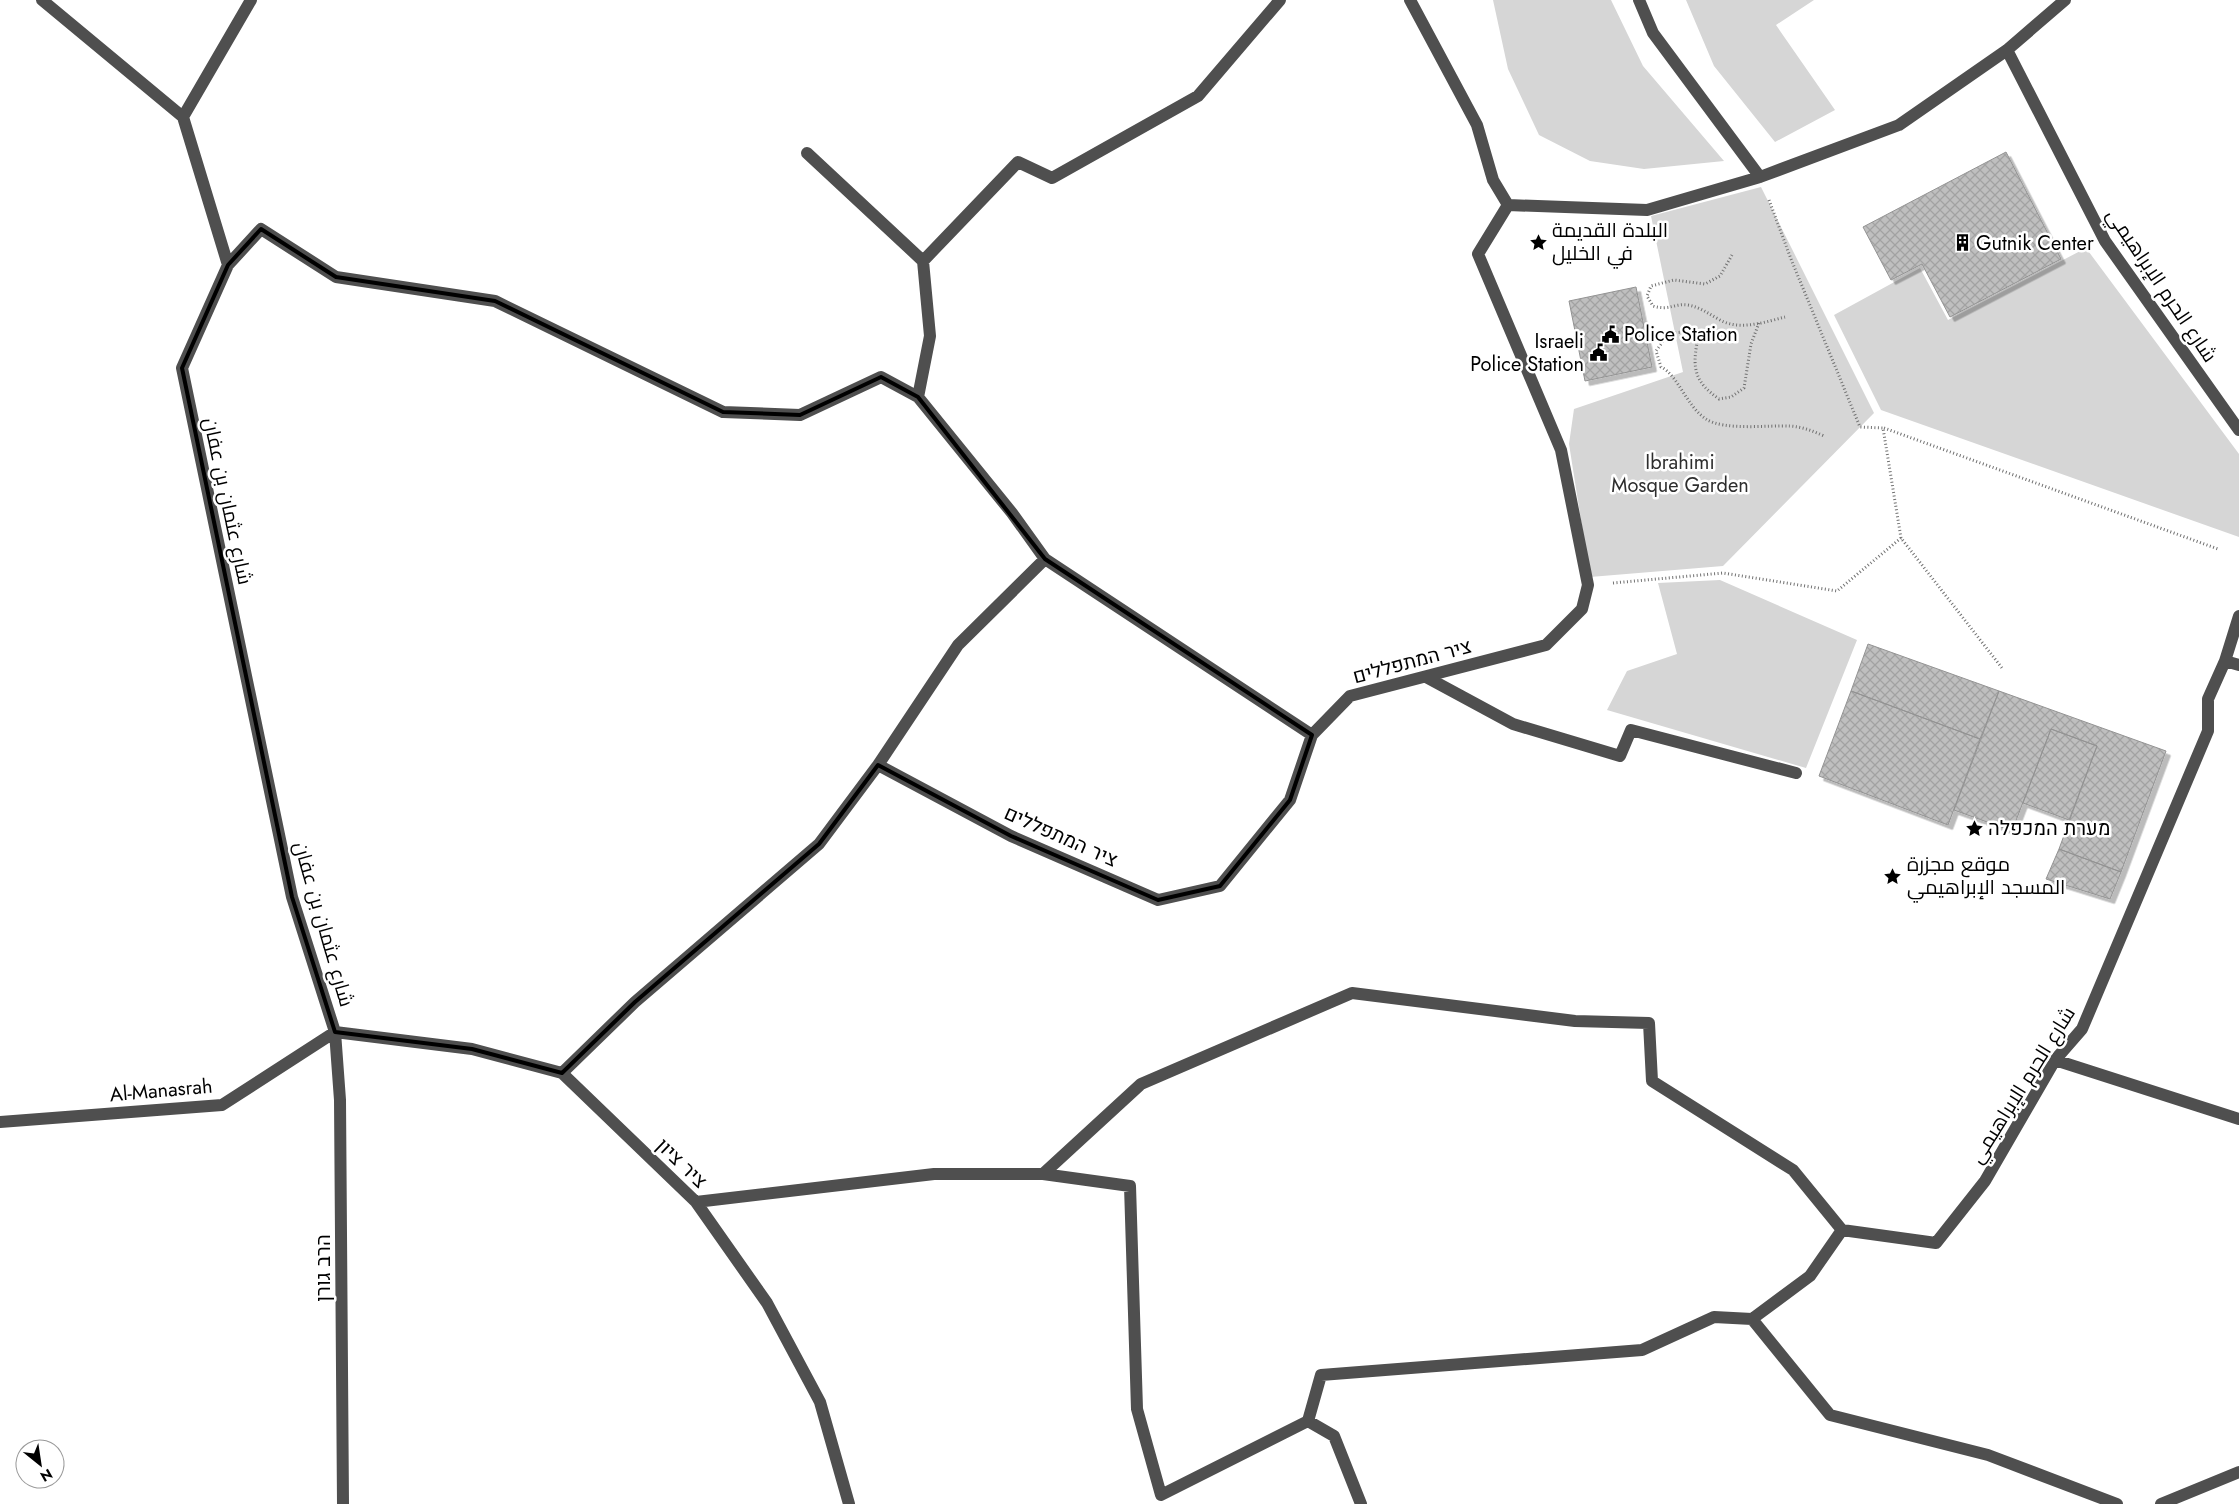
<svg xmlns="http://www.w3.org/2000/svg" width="2239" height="1504" viewBox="0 0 2239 1504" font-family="Jost,Cairo,Heebo,sans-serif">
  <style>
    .park { fill: #d6d6d6 }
    .building { fill: url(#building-cross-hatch); stroke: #939393; filter: url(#shadow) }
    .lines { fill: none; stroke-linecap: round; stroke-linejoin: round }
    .path { stroke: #717171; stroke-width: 3; stroke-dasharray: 1 2.5; stroke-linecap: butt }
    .minor { stroke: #4f4f4f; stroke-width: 12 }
    .marked { fill: none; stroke: #000; stroke-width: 4; stroke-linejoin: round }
    .labels { text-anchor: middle; stroke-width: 5; stroke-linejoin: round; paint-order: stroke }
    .poi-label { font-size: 20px; fill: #000; stroke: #fff; text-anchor: start }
    .street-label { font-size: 20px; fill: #000; stroke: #fff }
    .park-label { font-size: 20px; fill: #2d2d2d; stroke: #fff }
  </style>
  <defs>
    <pattern id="building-cross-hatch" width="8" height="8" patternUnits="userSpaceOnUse" patternTransform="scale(1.25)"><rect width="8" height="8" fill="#bfbfbf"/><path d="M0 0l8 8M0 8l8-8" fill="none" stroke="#a2a2a2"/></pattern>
    <filter id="shadow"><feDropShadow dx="4.5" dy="4.5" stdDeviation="0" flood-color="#0004"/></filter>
  </defs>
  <rect width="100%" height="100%" fill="#fff"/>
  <!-- park -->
  <path class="park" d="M1493,0H1611L1643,66L1724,161L1644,169L1590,161L1539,135L1508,69Z
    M1686,0H1814L1776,25L1835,110L1775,142L1714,66Z
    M1761,187L1874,413L1723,566L1590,577L1569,444L1574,409L1683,372L1651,216Z
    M2086,248L2239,454V537L1881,410L1834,315L1920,268L1948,320Z
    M1720,580L1857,640L1806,768L1607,710L1627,671L1677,654L1658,583Z"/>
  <!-- building -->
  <path class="building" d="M2006,152L2061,259L1950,317L1922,264L1891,280L1863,227Z
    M1636,287L1652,367L1585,381L1569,301Z
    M1868,644L1999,691L1980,739L1851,691Z
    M1851,691L1980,739L1948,825L1819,776Z
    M1999,691L2166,751L2121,872L2059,849L2097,746L2051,729L2012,831L1954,810Z
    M2051,729L2097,746L2069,820L2023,803Z
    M2059,849L2121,872L2110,899L2046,879Z"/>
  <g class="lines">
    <!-- path -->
    <path class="path" d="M1769,200L1791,259L1860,427L1883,428L1901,538L2002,668
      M1732,255L1720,276L1705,284L1674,280L1651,286L1647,296L1653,306C1669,311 1675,303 1688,305C1700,307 1709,314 1720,320C1740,331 1765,322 1785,317
      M1759,323L1751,344L1744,388L1731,397L1719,399C1696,383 1692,370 1697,343L1686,332L1669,333L1656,351L1661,367C1678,375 1687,407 1706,419C1724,431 1769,425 1790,426C1803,427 1813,431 1824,436
      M1884,428L2218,549
      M1613,583L1723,573L1837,591L1901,538"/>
    <!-- minor -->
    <path class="minor" d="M42,0L183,117
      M251,0L183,117L228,265L182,368L292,897L335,1032L340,1100L343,1504
      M1410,0L1477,125L1493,180L1508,205
      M1639,0L1653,33L1760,177
      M2007,50L2105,241L2239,430
      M807,153L923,261
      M1508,205L1647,210L1760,177L1899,125L2007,50L2065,0
      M228,265L261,229L336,277L495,301L723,412L800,415L881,377L918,397L1012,513L1045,559L1312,735
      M918,397L930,336L923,261L1018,162L1052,178L1198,96L1280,0
      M2225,661L2239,665
      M1426,677L1513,724L1620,756L1631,730L1796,773
      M878,765L1011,836L1158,900L1220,886L1290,800L1312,735L1350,696L1546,645L1582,609L1588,585L1561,450L1478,254L1508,205
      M335,1032L472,1049L562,1073L696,1202L767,1303L820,1402L849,1504
      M2055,1060L2239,1119
      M562,1073L635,1002L819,844L878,765L958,645L1045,559
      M0,1122L222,1105L335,1032
      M1043,1174L1141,1084L1352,993L1575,1021L1649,1023L1652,1081L1793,1170L1842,1230
      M696,1202L934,1174H1043L1130,1186L1137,1409L1161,1495L1308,1421L1321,1375L1642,1350L1714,1317L1752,1319L1830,1415L1988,1455L2117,1504
      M1752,1319L1810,1276L1842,1230L1936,1243L1985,1181L2055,1060L2082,1029L2208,731V699L2225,661L2239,616
      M1308,1421L1334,1436L1361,1504
      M2161,1504L2239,1472"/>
  </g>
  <!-- marked area -->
  <path class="marked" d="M261,229L336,277L495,301L723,412L800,415L881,377L918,397L1045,559L1312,735L1290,800L1220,886L1158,900L1011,836L878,765L819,844L635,1002L562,1073L472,1049L335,1032L292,897L182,368L228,265Z"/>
  <!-- icons -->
  <defs>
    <symbol id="sight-bare" viewBox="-9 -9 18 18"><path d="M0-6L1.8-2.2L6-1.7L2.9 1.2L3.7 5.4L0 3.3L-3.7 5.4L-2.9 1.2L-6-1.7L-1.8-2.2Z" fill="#000" stroke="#fff" stroke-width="2.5" paint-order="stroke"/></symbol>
    <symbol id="building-bare" viewBox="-9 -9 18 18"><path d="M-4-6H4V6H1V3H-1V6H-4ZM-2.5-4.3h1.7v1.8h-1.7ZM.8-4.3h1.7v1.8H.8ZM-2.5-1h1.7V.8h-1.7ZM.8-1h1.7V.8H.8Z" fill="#000" stroke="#fff" stroke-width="2.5" paint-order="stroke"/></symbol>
    <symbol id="civic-bare" viewBox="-9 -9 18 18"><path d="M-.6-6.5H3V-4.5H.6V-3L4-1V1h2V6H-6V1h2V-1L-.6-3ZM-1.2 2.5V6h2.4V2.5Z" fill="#000" stroke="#fff" stroke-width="2.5" paint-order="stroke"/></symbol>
  </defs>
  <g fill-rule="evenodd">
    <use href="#sight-bare" x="1526" y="230" width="25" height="25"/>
    <use href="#building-bare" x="1950" y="230" width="25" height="25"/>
    <use href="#civic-bare" x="1598" y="322" width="25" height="25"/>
    <use href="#civic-bare" x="1586" y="340" width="25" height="25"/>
    <use href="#sight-bare" x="1962" y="816" width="25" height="25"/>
    <use href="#sight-bare" x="1880" y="864" width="25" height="25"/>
  </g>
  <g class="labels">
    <!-- poi labels -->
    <g class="poi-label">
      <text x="1552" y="237">البلدة القديمة<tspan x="1552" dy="23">في الخليل</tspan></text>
      <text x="1976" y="250">Gutnik Center</text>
      <text x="1624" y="341">Police Station</text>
      <text x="1584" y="348" text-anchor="end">Israeli<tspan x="1584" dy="23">Police Station</tspan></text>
      <text x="1988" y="835">מערת המכפלה</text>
      <text x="1907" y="871">موقع مجزرة<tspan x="1907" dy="23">المسجد الإبراهيمي</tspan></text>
    </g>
    <!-- street labels -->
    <g class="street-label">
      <text transform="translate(2162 285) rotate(56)" y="7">شارع الحرم الإبراهيمي</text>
      <text transform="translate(228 501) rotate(78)" y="7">شارع عثمان بن عفان</text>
      <text transform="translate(1412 661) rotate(-15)" y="7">ציר המתפללים</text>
      <text transform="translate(1061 836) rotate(24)" y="7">ציר המתפללים</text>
      <text transform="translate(324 924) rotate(74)" y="7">شارع عثمان بن عفان</text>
      <text transform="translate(2022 1085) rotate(-58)" y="7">شارع الحرم الإبراهيمي</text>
      <text transform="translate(161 1090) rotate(-5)" y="7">Al-Manasrah</text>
      <text transform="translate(682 1163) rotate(44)" y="7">ציר ציון</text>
      <text transform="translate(323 1268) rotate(-90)" y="7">הרב גורן</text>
    </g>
    <!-- park labels -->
    <g class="park-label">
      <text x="1680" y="469">Ibrahimi<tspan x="1680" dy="23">Mosque Garden</tspan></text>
    </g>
  </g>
  <!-- north arrow -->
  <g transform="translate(40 1464) rotate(150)"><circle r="24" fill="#ffffff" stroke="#999999"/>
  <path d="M0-4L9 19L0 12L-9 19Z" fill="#000000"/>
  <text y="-8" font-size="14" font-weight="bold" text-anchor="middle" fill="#000000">N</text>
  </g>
</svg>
